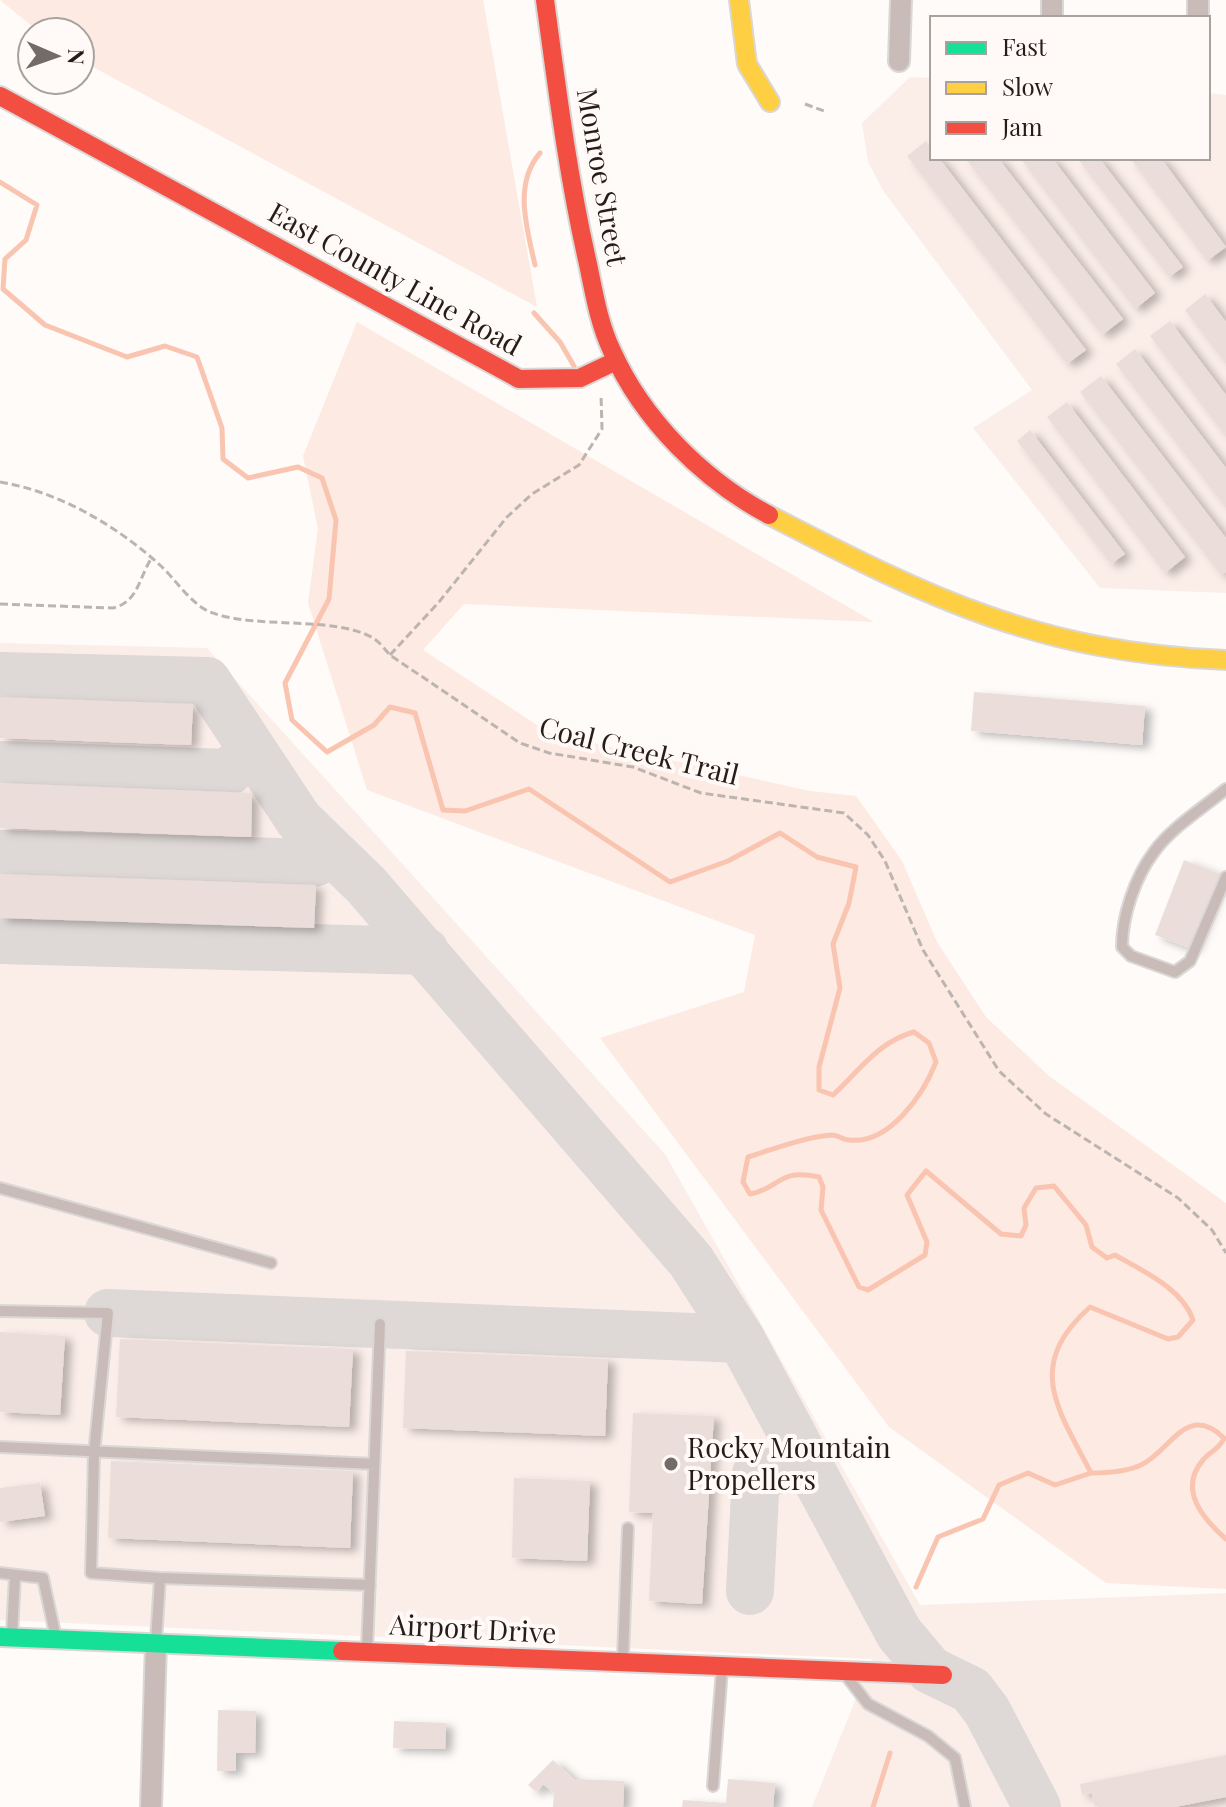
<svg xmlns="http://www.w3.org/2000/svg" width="1226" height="1807" viewBox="0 0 1226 1807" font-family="'Playfair Display',serif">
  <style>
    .built { fill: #fbeee9 }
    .green { fill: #fdeae2 }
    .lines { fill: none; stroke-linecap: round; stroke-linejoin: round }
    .stream { stroke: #f9c4b0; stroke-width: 5 }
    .taxiway { stroke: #ded8d6; stroke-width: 48 }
    .building { fill: #ebdeda; filter: url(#shadow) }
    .lane-casing { stroke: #dbd7d6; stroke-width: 14 }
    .street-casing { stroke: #dbd7d6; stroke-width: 24 }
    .fast-casing { stroke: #dbd7d6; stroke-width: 22 }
    .slow-casing { stroke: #dbd7d6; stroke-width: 22 }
    .jam-casing { stroke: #dbd7d6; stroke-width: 22 }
    .path { stroke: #bcb4b0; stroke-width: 3; stroke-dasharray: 8 4; stroke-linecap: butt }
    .lane { stroke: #c9bcb8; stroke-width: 10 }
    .street { stroke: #c9bcb8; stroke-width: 20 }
    .fast { stroke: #16e098; stroke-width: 18 }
    .slow { stroke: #ffcf43; stroke-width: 18 }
    .jam { stroke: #f24e42; stroke-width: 18 }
    .poi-dot { fill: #726b67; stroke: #fffaf8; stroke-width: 3 }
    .labels { text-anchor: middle; stroke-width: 8; stroke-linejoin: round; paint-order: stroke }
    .street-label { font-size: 28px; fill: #261d19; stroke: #fffaf8 }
    .poi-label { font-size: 28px; fill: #261d19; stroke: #fffaf8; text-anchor: start }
  </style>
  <defs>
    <filter id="shadow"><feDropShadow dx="7" dy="4" stdDeviation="4" flood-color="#0004"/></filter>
  </defs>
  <rect width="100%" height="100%" fill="#fefbf9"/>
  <!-- built -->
  <path class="built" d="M910,77L932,78V158H1208V93L1226,95V593L1100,588L973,428L1032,390L884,192L868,162L862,123Z
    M0,643L207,648L665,1154L920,1605L1226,1593V1807H812L872,1659L0,1620Z"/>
  <!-- green -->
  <path class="green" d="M0,0H483L537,307L80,60V32H39Z
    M357,322L874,622L464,604L423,650L549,733L810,791L856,796L902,861L937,942L986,1017L1049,1076L1226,1203V1589L1106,1583L889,1427L600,1038L744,992L755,935L367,790L308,603L318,529L303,456Z"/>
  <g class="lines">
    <!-- stream -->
    <path class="stream" d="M0,182L37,205L26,240L5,259L3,289L45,325L127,357L165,346L197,357L222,428L223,459L248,478L298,467L322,478L336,520L329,599L285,683L292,720L327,752L374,725L390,707L415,713L443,810L465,811L529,789L670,882L728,861L780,833L817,857L856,867L849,903L833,944L840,988L819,1067V1090L833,1095C858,1072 879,1041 914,1032L929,1043L936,1062C924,1093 890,1145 849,1140C843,1140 838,1135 832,1135C804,1137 774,1149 748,1157L743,1182L750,1194C782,1188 777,1168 819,1177L823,1187L821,1210L859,1287L868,1290L925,1255L927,1242L907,1195L926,1171L1001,1234L1021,1236L1026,1225L1024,1208L1036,1188L1054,1186L1086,1225L1092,1247L1107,1258L1115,1255C1143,1271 1183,1289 1193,1320L1178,1337L1168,1339L1090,1307C1024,1366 1058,1409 1091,1473C1108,1473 1126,1472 1141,1465C1171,1451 1186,1402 1224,1438C1220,1449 1210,1451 1203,1460C1178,1489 1202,1518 1226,1539
      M535,265C527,229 513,184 540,153
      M534,313L560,342L574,366
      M916,1587L938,1537L983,1519L999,1485L1028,1473L1055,1485L1091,1473
      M873,1807L890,1753"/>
    <!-- taxiway -->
    <path class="taxiway" d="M0,676L207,681L299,820L366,885L691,1261L741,1339L899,1633L930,1670L971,1690L987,1711L1037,1807
      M0,765L227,773L253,751
      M0,854L314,863L334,854
      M0,940L425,951
      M108,1313L741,1339
      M750,1591L756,1474L809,1466"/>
  </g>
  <!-- building -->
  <path class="building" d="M926,141L932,149V158H939L1086,350L1067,364L907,156Z
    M965,158H998L1123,319L1102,335Z
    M1020,158H1052L1155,293L1135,309Z
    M1077,158H1099L1183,267L1169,277Z
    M1130,158H1161L1226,247L1207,261Z
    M1205,294L1226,322V364L1185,310Z
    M1170,321L1226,395V437L1150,336Z
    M1135,349L1226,468V508L1116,364Z
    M1101,376L1226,538V572L1221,575L1080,392Z
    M1067,402L1185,557L1165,573L1047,417Z
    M1030,430L1125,554L1111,564L1017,441Z
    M974,692L1145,706L1142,745L971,731Z
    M0,697L193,704L191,745L0,738Z
    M0,783L252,793L251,837L0,828Z
    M1184,860L1222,875L1192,949L1155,935Z
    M0,874L316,885L314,928L0,918Z
    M0,1332L65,1336L60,1415L0,1412Z
    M120,1339L353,1349L349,1427L116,1417Z
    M406,1351L608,1359L605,1436L403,1428Z
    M633,1413L714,1416L702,1604L649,1601L653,1513L629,1512Z
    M111,1461L353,1471L350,1548L108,1538Z
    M514,1478L590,1481L587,1561L512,1558Z
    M40,1483L45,1516L0,1522V1488Z
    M218,1710L256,1711L255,1753H236V1771H217Z
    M394,1721L446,1723L445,1749L393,1748Z
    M1226,1755V1797L1175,1807H1099L1094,1805L1092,1793L1082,1795L1080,1784Z
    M553,1760L574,1779L624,1781L623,1807H553L554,1793L543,1784L536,1792L528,1785Z
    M728,1779L775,1783L773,1807H682L683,1800L726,1803Z"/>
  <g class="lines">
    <defs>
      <path id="lane" d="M1226,789C1203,808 1171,828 1154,852C1135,877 1122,916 1122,947L1131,956L1175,972L1190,961L1226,877
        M0,1188L271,1263
        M0,1311L108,1313L94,1454L91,1573L160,1578L156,1641
        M0,1447L374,1464
        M0,1573L43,1578L56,1638
        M160,1578L370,1585
        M12,1635L15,1575
        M367,1650L380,1324
        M623,1657L628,1528
        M848,1678L868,1704L928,1736L955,1758L965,1807
        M713,1786L722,1669"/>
      <path id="street" d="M1052,18V0
        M1198,18V0
        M899,61L901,0
        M151,1807L156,1643"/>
      <path id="fast" d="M0,1637L342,1651"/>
      <path id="slow" d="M739,0L747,64L770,102
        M769,515C929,598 1041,653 1226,660"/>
      <path id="jam" d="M545,0C557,88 568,177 588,264C594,293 599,324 612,351C643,420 703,480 769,515
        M0,96L519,379L580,378L616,361
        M342,1651L943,1675"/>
    </defs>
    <!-- lane casing -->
    <use href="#lane" class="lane-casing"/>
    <!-- street casing -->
    <use href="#street" class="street-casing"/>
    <!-- fast casing -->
    <use href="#fast" class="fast-casing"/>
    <!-- slow casing -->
    <use href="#slow" class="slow-casing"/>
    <!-- jam casing -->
    <use href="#jam" class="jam-casing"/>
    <!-- path -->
    <path class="path" d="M805,104L824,111
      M0,482C60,492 117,526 161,566C176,580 191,604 210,612C257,630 333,615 373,638C380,642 385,650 390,655L520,743L549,753L633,767L701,793L844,813L868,835L885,861L923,950L999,1071L1046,1114L1178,1198L1212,1230L1226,1253
      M0,604L113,608C138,602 139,578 151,559
      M390,655L439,602L507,517L532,494L579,465L602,429L601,394"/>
    <!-- lane -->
    <use href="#lane" class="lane"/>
    <!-- street -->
    <use href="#street" class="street"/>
    <!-- fast -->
    <use href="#fast" class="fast"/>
    <!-- slow -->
    <use href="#slow" class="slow"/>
    <!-- jam -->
    <use href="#jam" class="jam"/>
  </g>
  <!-- markers -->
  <circle class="poi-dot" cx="671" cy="1464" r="8"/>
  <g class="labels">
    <!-- street labels -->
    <g class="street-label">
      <text transform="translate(602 177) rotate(80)" y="10">Monroe Street</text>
      <text transform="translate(395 279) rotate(29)" y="10">East County Line Road</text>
      <text transform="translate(639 751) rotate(14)" y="10">Coal Creek Trail</text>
      <text transform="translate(473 1629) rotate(3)" y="10">Airport Drive</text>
    </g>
    <!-- poi labels -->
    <g class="poi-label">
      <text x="687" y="1458">Rocky Mountain<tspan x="687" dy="32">Propellers</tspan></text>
    </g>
  </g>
  <!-- legend -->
  <rect x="930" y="16" width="280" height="144" fill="#fffaf8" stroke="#a8a29f" stroke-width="2"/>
  <rect x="946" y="42" width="40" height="12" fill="#16e098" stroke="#a8a29f" stroke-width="2"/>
  <text x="1002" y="56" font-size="24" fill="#261d19">Fast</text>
  <rect x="946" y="82" width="40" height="12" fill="#ffcf43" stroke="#a8a29f" stroke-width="2"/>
  <text x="1002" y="96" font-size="24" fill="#261d19">Slow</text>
  <rect x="946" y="122" width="40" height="12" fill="#f24e42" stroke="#a8a29f" stroke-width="2"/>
  <text x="1002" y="136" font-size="24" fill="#261d19">Jam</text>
  <!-- north arrow -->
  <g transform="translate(56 56) rotate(92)"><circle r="38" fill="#fffaf8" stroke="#a8a29f" stroke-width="2"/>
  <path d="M0-6L14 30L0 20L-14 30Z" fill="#726b67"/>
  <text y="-12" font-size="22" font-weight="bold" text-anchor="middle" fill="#261d19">N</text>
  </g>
</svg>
